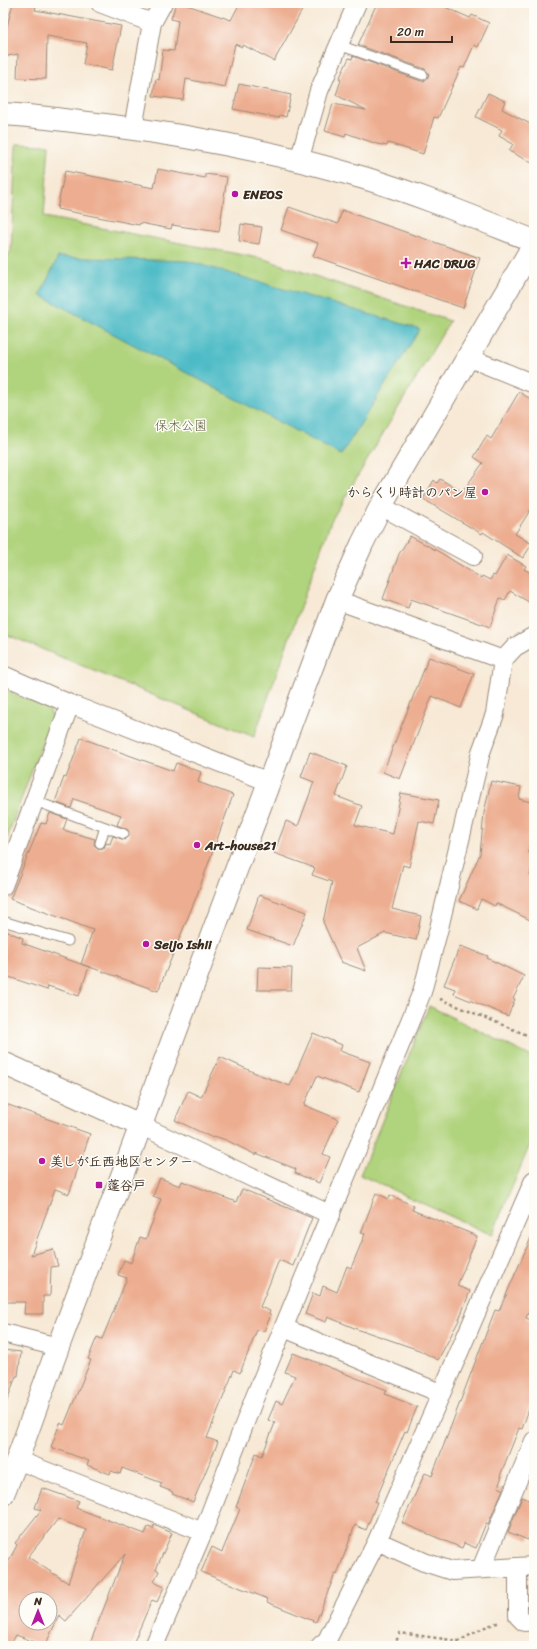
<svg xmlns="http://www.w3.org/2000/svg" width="537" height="1649" viewBox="0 0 537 1649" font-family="Sriracha,'Klee One',sans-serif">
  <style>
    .green { fill: #b0d37d; stroke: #767e4e }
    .water { fill: #4dbbc6; stroke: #447272 }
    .building { fill: #edad90; fill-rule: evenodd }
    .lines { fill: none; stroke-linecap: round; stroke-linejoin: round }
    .service-casing { stroke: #998a7a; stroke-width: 11 }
    .minor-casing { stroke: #998a7a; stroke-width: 20 }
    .tertiary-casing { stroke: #998a7a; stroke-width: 24 }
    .path { stroke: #998a7a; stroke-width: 2.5; stroke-dasharray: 3 3; stroke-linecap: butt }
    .service { stroke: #fff; stroke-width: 9 }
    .minor { stroke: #fff; stroke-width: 18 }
    .tertiary { stroke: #fff; stroke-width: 22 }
    .poi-dot { fill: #b5179e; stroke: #fdfcf7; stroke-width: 1.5 }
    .labels { text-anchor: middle; stroke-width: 3; stroke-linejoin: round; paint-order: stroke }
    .poi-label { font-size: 13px; font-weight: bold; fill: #3b2a1e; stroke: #fdfcf7; text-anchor: start }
    .park-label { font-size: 13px; fill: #5e5d3a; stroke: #fdfcf7 }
  </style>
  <rect width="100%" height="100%" fill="#fdfcf7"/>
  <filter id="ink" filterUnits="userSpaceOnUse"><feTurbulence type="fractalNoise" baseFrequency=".025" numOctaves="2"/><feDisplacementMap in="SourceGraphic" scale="8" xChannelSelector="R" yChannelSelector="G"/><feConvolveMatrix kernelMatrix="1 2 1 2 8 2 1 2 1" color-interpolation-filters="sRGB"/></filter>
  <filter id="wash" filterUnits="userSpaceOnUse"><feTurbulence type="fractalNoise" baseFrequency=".012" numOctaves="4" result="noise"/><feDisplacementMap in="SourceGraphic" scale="16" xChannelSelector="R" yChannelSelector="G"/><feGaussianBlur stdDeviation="0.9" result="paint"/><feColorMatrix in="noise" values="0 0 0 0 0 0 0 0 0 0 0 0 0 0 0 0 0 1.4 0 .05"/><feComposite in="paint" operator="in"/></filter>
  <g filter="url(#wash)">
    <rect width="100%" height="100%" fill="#f7e9d5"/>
    <!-- green -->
    <path class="green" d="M16,144L49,145L44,217L264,259L450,321L331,521L254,737L3,633V263L11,251Z
      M3,688L49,709L52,716L3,849Z
      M429,1006L534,1058V1135L492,1235L360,1175Z"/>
    <!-- water -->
    <path class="water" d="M58,257L188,261L420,329L341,455L40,295Z"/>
    <g id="blocks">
      <!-- building -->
      <path class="building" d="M13,3H37L35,10L121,26L112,70L83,64L87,43L47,36L46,79L17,78L18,54L3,57V42Z
        M176,3H181L231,20L240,3H306L274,61L243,45L242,47L235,44L225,87L186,79L183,100L153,96L156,79L159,80L163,50L174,51L178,21L171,19Z
        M377,3H436L470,18L472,15L489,23L478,47L474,45L464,68L461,67L438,118L434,117L423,154L388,143L387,146L377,144L346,133L345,137L325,131L333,104L366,110L336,95L341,80L339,79L349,58L352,59L353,56L421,81H424L428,77L429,74L425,69L358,45Z
        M239,84L291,95L286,117L280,115L279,118L233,109Z
        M488,93L505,101L502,109L534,126V164L509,151L513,144L499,136L502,130L476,117Z
        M158,169L205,178V174L227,177L219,232L172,225L171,229L140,223L139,225L57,209L65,171L154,188Z
        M289,207L338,224L342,210L480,258L463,308L313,256L318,243L281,230Z
        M241,224L262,227L259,244L239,241Z
        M519,392L534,401V504L515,534L532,544L523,558L483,532L482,534L423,499L434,480L437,483L440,479L462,492L483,463L474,457L487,436L491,439Z
        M410,536L441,553L481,578L482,576L490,580L493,575L495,576L507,555L526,566L524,569L534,575V605L510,591L505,600L500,598L490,627L411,599L408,608L383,599L399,554Z
        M429,657L474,674L461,708L432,696L400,779L383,772Z
        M81,738L173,771L176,763L201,772L198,782L233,795L197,895L158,991L81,964L93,930L10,899L41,823L46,824L50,813L67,819L63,830L95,839L94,845L99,849L104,848L106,843L110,844L113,836L125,840L129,836L128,830L117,825L121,815L74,799L71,808L55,802L64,777L66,778Z
        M310,752L347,766L336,796L362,806L355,825L393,834L401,793L439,800L434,824L419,821L409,867L403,865L392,909L421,916L416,940L385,933L357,948L366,971L341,962L323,922L332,882L312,875L315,868L274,853L286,821L298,826L314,782L301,777Z
        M491,781L521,787L519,799L534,803V827L528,852L534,856L530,876L534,878V922L496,903L495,906L481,899L477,909L459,901L480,854L484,813Z
        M259,895L307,912L293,946L247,930Z
        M3,930L23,938L22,943L89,967L79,996L48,986L47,990L3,975Z
        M460,946L488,956L487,958L524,976L513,999H515L508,1016L454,994L455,989L444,985Z
        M258,967L292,968L291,990H257Z
        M313,1033L342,1045L340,1051L370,1062L359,1092L317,1076L304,1105L338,1119L323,1154L330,1157L319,1183L295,1173L296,1169L256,1153V1155L226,1140L214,1136L213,1138L175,1120L188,1091L201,1097L220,1057L260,1075L290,1086Z
        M3,1103L90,1134L69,1194L55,1189L31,1255L53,1249L58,1266L51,1267L50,1296H43V1314H24L25,1302H3Z
        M160,1178L180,1186L182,1181L236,1202L242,1189L312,1218L293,1266L279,1260L260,1307L270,1311L269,1314L271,1315L264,1331L257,1330L240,1373L234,1370L207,1438L218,1442L193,1502L172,1494L173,1492L160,1487L162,1483L122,1468L120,1474L111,1471L110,1474L87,1465L89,1461L51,1447L60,1423L64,1425L91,1360L88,1359L97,1337L102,1339L127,1278L118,1275L124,1260L131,1263L140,1237L146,1239L161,1199L153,1196Z
        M376,1193L389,1199L390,1195L414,1206L412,1210L477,1236L457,1286L470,1291L459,1320L438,1360L419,1350L364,1331V1332L328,1317L326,1322L305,1314L313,1293L320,1296L323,1286L337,1292L347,1266L351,1268L365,1234L361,1233Z
        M534,1231V1298L526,1318L534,1321V1395L522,1429L519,1428L500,1476H502L498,1487L503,1489L488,1524L486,1523L476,1548L464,1543L462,1548L402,1523L425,1473L432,1476L495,1310L499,1311Z
        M3,1350L21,1352L18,1376H16L5,1406H3Z
        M293,1353L387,1390L385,1394L417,1407L407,1432L405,1431L375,1502H377L366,1530L355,1525L337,1575L335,1574L316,1622L267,1602L268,1599L201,1572L212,1547L222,1552L240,1509L236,1507L256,1453L262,1456L275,1423L268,1420L276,1401L282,1404L295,1376L285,1372Z
        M42,1488L79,1501L76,1508L145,1534L148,1527L153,1529L154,1525L172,1533L156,1569L159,1571L154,1582L164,1587L157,1602L152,1600L132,1646H89L125,1554L66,1621L59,1615L45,1646L16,1635L10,1646H3V1572L17,1545L15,1543L41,1510L35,1508ZM58,1519L86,1530L68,1583L28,1557ZM26,1599H50V1623H26Z
        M522,1497L534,1502V1537L530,1536L528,1540L508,1532Z"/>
    </g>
  </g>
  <g filter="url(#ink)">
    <use href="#blocks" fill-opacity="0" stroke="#998a7a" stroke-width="1"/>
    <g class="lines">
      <defs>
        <path id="service" d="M339,45L423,75
          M35,801L124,834
          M100,843L105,827
          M3,921L68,941"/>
        <path id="minor" d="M100,3L152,23
          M133,128L152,23L163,3
          M299,161L319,91L357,3
          M467,357L534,384
          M381,506L473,556
          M337,600L503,660
          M3,675L70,704L269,782
          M3,886L70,704
          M140,1125L331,1215
          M284,1328L440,1393
          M3,1333L58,1347
          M17,1460L203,1532
          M377,1541L424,1562L452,1571L534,1566
          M518,1568V1616L524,1622L534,1621
          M481,1569L534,1441
          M154,1646L203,1532L254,1399L422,992L439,928L481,752L495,714L503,660L515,647L534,636
          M320,1646L327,1640L377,1541L534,1180"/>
        <path id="tertiary" d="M3,114C37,116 71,121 105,125C192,136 280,153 364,178C421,195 478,219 534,241
          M3,1063L140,1125
          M3,1494L17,1460L58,1347L337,600L362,544L381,506L534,244"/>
      </defs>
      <!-- service casing -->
      <use href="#service" class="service-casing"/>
      <!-- minor casing -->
      <use href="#minor" class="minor-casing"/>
      <!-- tertiary casing -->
      <use href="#tertiary" class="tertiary-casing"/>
      <!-- path -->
      <path class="path" d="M440,999L534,1038
        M394,1646L400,1633L459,1641L485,1627L500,1622"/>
      <!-- service -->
      <use href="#service" class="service"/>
      <!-- minor -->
      <use href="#minor" class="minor"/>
      <!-- tertiary -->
      <use href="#tertiary" class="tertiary"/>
    </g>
  </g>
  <!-- markers -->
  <g class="poi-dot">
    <circle cx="235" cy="194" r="4"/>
    <path d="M404 257h4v4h4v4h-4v4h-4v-4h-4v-4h4z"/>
    <circle cx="485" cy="492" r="4"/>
    <circle cx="197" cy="845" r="4"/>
    <circle cx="146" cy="944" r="4"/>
    <circle cx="42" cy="1161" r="4"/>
    <rect x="95" y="1181" width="8" height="8" rx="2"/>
  </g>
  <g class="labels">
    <!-- poi labels -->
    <g class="poi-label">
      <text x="243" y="199">ENEOS</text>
      <text x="414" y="268">HAC DRUG</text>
      <text x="477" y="497" text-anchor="end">からくり時計のパン屋</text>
      <text x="205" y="850">Art-house21</text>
      <text x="154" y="949">Seijo Ishii</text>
      <text x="50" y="1166">美しが丘西地区センター</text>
      <text x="107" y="1190">蓬谷戸</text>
    </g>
    <!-- park labels -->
    <g class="park-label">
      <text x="181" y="430">保木公園</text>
    </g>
  </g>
  <!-- margin -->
  <rect width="537" height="1649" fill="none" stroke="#fdfcf7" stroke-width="16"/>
  <!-- north arrow -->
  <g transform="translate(38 1611)"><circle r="19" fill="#fdfcf7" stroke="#afa8a0"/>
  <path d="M0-3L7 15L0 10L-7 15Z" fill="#b5179e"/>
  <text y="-6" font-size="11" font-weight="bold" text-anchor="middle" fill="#3b2a1e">N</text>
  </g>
  <!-- scale -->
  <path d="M391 36v6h61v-6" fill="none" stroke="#3b2a1e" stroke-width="2"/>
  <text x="397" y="36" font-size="12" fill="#3b2a1e" stroke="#fdfcf7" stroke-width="3" paint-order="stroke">20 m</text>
</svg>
